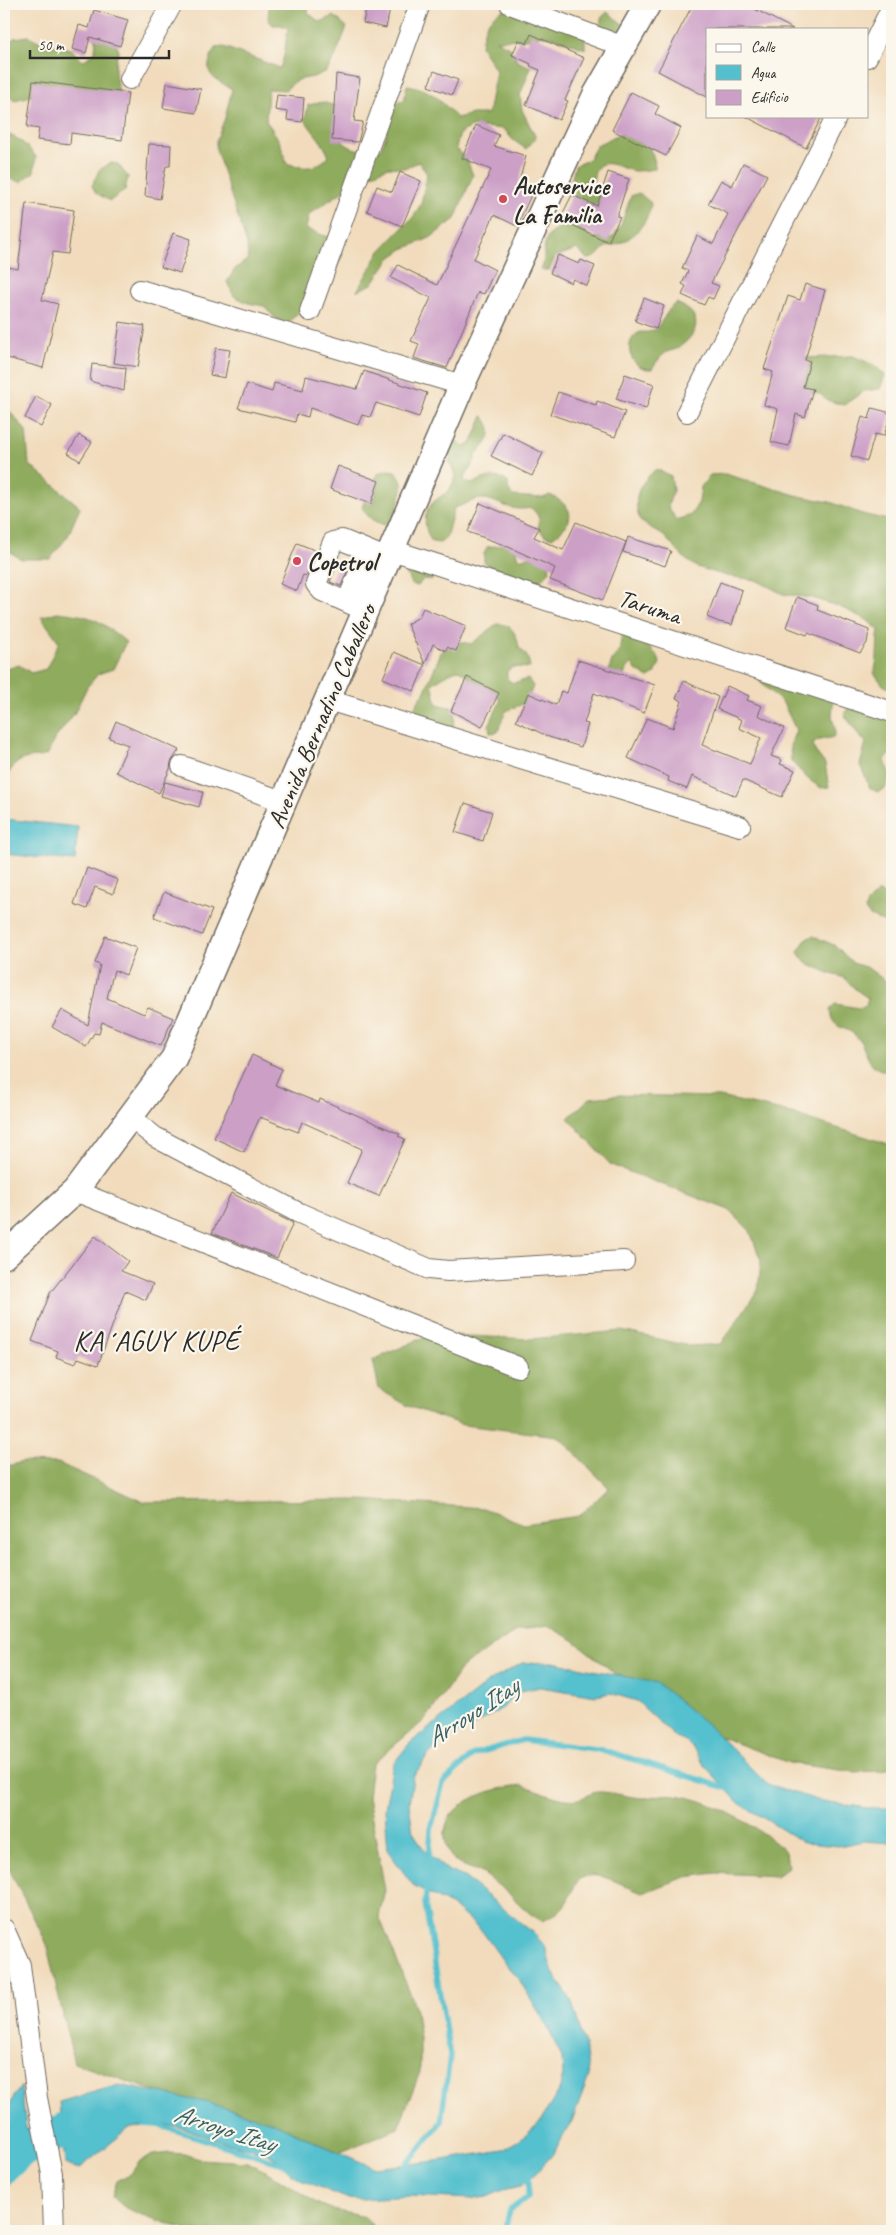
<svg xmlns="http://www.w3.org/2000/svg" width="896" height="2235" viewBox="0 0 896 2235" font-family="Caveat,sans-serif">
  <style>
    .forest { fill: #8fab5d; stroke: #5d6b44 }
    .water { fill: #54c0ce; stroke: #40767c }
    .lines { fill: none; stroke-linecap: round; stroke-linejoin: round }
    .stream { stroke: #54c0ce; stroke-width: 5.5 }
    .river { stroke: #54c0ce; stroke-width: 34 }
    .building { fill: #cc9fc7 }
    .minor-casing { stroke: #70695e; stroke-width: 22 }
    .major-casing { stroke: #70695e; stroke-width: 28 }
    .minor { stroke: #fff; stroke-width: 20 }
    .major { stroke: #fff; stroke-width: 25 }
    .poi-dot { fill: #d1495b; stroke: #fbf7ec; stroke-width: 2 }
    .labels { text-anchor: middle; stroke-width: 4.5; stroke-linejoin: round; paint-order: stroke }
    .poi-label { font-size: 25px; font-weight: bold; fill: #2b2b2b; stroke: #fbf7ec; text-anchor: start }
    .street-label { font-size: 25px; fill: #2b2b2b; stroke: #fbf7ec }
    .water-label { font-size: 26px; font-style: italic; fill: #395f64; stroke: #fbf7ec }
    .quarter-label { font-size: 28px; letter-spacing: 1px; fill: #2b2b2b; stroke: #fbf7ec }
  </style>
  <rect width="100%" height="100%" fill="#fbf7ec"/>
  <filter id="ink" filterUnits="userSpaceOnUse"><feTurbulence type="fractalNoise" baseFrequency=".02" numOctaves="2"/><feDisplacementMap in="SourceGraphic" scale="10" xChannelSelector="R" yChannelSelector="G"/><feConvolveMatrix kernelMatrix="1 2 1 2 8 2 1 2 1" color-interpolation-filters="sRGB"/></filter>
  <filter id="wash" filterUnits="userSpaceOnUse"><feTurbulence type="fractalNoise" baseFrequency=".0096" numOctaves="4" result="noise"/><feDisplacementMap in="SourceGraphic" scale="20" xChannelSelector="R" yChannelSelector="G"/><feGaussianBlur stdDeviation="1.12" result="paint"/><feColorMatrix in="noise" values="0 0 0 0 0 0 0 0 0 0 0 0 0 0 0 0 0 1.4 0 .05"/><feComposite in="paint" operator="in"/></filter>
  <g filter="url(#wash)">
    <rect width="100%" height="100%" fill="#f1dbbc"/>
    <!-- forest -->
    <path class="forest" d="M267,4H309L308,13L320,22L334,16L347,27L335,57L327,71L313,77L297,80L285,90L268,89L266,121C277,135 283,146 286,163C306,169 312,170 329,157C323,141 314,134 305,120L308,105L323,102L338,107V137C352,152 360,150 380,150L386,136L388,105L404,100L407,85C432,89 440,100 457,118L472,114H488L496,71L481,46C484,25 487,18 506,8L585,34V49L557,38L542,35L526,39L496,40L509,47L517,61L531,67L520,95L522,110L536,138L526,149L513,140L504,129L474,126L460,133L456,148L467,160L473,175L455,219L430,238L403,249L390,258L372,284L357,291L380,251L413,217L421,204L427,174L419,162L404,168L388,167L360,180L309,214L306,229L336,240L343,254L322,296L307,302L287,325L274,317L264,306L248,303L234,296L227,282L235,269L248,259L247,245L216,149V141L225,118L232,89C210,76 202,74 215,48L224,47L280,68C286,54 285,43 288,28L281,25H273L268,20L269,6Z
      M607,12L623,24L619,33L609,35L600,29L601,18Z
      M29,36L42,43L71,49L83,61L95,52L96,37H111L119,50C113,67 114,77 120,94L46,93L14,100L4,89V47L14,38Z
      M4,133C18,137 27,145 36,157L34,172L21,182L4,177Z
      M619,134C641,138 655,146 655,169C648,170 641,171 634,171C616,168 595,150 593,184L604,194L603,208L576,198L571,182L575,166L589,159L597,145Z
      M111,163L118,164L128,177L125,190L110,201L96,193L92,186L99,170Z
      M639,193L651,203C650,219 636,236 621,243C617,245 611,245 606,247C597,253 599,258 587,259L577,249L555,257L549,270H541C547,260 541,247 548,237C554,227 569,224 579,229C585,231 590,238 596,238C601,239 607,238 612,238L621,225L631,196Z
      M676,303C704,314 700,333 678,348C674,351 668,350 664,354C659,358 655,364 652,369C631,371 620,342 640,332C644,332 648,333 652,331C661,328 666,309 676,303Z
      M853,356L874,365L885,375L880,389L864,391L844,405L826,400L820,394L812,393L805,397L791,374L805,358Z
      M4,404L26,431L29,464L80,507L68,536L50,559H21L4,548Z
      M483,416C496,431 490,442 476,454C475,465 466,471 464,481L471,484C485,478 494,473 508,482V489L512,496L543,498L550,495C577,508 575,522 552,538L544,535L538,528C541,519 538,514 531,508C506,513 498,498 480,499C472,500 462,506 454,508L446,538L440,543L432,542C423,528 422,511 436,500C441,496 445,494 449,490C452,486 454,480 456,476L449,462L451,446L457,441L463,446L471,444Z
      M656,469L671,476L673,491L668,506L676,520L691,515L699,502L701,487L710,475L725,474L799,496L830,502L862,514L892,521V690L883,685L874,673C879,658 876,645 879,630L867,620L840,607L812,598L783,594L756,580L726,576L697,567L685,559L664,536L640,521C632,497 638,485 656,469Z
      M387,470L395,471L400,478L403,486L392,526C379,525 368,520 362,507L365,500H373L376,494L375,479L379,473Z
      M507,539L514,545L518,559C530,555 537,558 548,563L550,570C541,586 523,586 508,577C506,575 504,572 502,571C497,567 490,567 484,562V554L487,547L502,545Z
      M406,563L435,572L432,580L423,579L418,586L411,584L405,570Z
      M57,612C94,616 98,619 126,642L113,669L98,674L87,687L74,714L54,740L48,754C39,759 33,756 24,759C13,763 8,774 4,784V670L19,665L31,673L46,669L59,642L41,617Z
      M497,624C512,623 517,635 519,648C527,654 529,659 530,668L513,667L507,671V679L513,683L528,679L533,686C525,709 524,701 505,712L498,732L490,733L489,725L500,702L497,694L469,681L466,674L458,670C449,672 440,679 432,684L437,704L454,708C457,725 452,731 440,742H424L416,737L412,711L425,691L444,645L449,639L471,644Z
      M622,634L637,636L658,656L660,663L655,674L648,678L636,670L632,663C623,672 619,688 612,700L608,699L605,691C611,677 606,662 619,652Z
      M761,675L833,699C834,706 832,710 832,716C833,724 837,728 834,737L819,740L813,744L815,751L825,764L829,787L821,788L808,779L791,761L790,746L796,730L783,703L760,682Z
      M853,701L892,713V753L889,754L885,760L890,775L885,789L877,792L870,788L860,765L866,742L860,737L844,714Z
      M878,892L892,897V926L870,916L865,910L867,903Z
      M813,936L836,946L853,963L868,968L892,986V1074C886,1072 879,1070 874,1066C866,1060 865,1045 856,1036C845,1025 832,1031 830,1010L835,1004L859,1008L866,1005L868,998L855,989L845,978L831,974L809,964L802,959L798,952L806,939Z
      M620,1095L720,1097L782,1111L892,1145V1767L882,1771L853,1772L789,1763L671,1718L573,1640L548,1626L517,1630L463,1666L426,1719L372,1764L368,1797L385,1890L379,1916L415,2006L420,2038V2072L398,2128L341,2152L310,2145L74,2063L46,1942L4,1859V1467L22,1462L58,1463L144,1502L361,1500L483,1508L524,1524L579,1516L609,1488L558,1436L463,1425L408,1406L379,1389L373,1360L431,1334L530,1339L622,1331L690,1346L721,1344L758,1290L761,1261L750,1231L729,1210L611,1165L568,1118L590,1098Z
      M522,1785C537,1790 552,1797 566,1799C584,1802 588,1792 599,1792C614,1792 630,1798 645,1798C655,1797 664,1793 675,1795C711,1799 761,1828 786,1852L788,1867L776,1876L715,1873L686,1877L642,1893C629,1888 612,1878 598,1876C573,1872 574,1894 564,1906C557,1914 551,1917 542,1921C526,1913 517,1900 503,1889C496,1884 489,1877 482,1873C473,1868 462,1867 454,1860C449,1856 446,1845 445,1839C441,1801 494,1788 522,1785Z
      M169,2153L185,2154L199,2159L248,2162L276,2177L318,2204L333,2210L365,2217L377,2231H189L137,2213L123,2206L112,2196L117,2181L131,2173L140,2161L153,2155Z"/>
    <!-- water -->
    <path class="water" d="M4,819L78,827L75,861L4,854Z
      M553,1662L657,1683L708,1725L767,1784L817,1800L867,1808H892V1843L863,1841L839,1846L804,1843L739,1803L705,1766L693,1748L686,1741L674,1736L637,1701L610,1693L596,1696L540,1687L516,1692L504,1707L478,1723L448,1737L429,1754L413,1777L409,1804L413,1832L425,1851L449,1871L464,1877L531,1931L545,1946L552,1971L571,2000L585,2046L589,2076L573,2119L553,2154L534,2175L521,2186L503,2190L487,2197L473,2199L410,2196L362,2199L346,2198L304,2181L291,2173L279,2161L267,2153L236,2146L176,2126L152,2124L128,2129L79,2169L65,2164L59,2102L119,2085L205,2102L272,2122L315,2142L375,2168L436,2161L503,2150L525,2136L539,2123L559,2091L563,2075L562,2058L545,2022L518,1978L506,1965L482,1931L454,1907L413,1885L388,1851L385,1809L393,1764L410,1743L490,1681L522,1663Z
      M21,2086L30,2160L14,2173L4,2196V2112Z"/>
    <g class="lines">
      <!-- stream -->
      <path class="stream" d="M429,1860L431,1829L443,1783L474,1754L523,1740L603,1750L730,1789
        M144,2124L158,2125L289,2166
        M403,2169L441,2122L450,2056L425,1903L427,1884
        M504,2231L510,2210L528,2197V2173"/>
      <!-- river -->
      <path class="river" d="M4,2166L19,2152L104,2110"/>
    </g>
    <g id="blocks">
      <!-- building -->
      <path class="building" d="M367,4H391L386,28L363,23Z
        M693,4H745L793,29H707V97L658,71Z
        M94,10L128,20L120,46L90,37L86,53L72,49L79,25L89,28Z
        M531,34L584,58L565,100L568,101L559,120L526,105L540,70L530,66L531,64L512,55L519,40L527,44Z
        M434,71L458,80L452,95L428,86Z
        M336,74L360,78L354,121L363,122L358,142L332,140Z
        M33,81L128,93L122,140L71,133L70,144L37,140L39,129L27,127Z
        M167,83L201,89L196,113L163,108Z
        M631,92L659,106L655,114L681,128L666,156L612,130Z
        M277,95L304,98L302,122L287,120L288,112L275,110Z
        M745,116H822L806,148Z
        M476,125L499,135L494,146L526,156L518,186L532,193L517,226L494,215L474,259L495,270L484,294L478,292L447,368L414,358L419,344L411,341L431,298L391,278L398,265L437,285L491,170L462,158Z
        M149,144L171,145L170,166H166L160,199L145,196Z
        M743,163L767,175L711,283L719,286L713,299L708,297L704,305L682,295L686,286L682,284L688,271L682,268L697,236L713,244L728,214L708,204L721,180L732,186Z
        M400,172L421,181L402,226L367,211L377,186L392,192Z
        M608,172L629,179L617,216L620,217L608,242L560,219L572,195L597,206Z
        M26,203L74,210L68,254L53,252L42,300L58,304L43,368L4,357V266L18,269Z
        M173,233L191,239L180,273L161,267Z
        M558,255L579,264L581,260L595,266L587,286L573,279L571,283L550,273Z
        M805,284L825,290L805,360L810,361L803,387L813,389L805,417L796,414L789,446L771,442L778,409L764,405L773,372L764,369L788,296L800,300Z
        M644,298L664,306L656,329L635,321Z
        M120,322L145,326L138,367L114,363Z
        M216,348L230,350L225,378L210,375Z
        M92,364L126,368L124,391L90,381Z
        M364,371L427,393L419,417L376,403L370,417L362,415L358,425L310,408L308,417L297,414L295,422L238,408L247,384L272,392L274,383L303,390L306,376L357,389Z
        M625,374L654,384L646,409L616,399Z
        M558,392L596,405L597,401L625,412L615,437L550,414Z
        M36,396L52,405L41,427L25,418Z
        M872,408L891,413L884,436L875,434L867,461L851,456L862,417L869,419Z
        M503,433L543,453L532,476L491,456Z
        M79,435L92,442L80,461L68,453Z
        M338,466L379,481L371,504L330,489Z
        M480,503L539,528L534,537L563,550L576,522L626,542L603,600L550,580L555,568L504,545L468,532Z
        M628,537L671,551L665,566L623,552Z
        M297,543L317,551L306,576L303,575L297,591L280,584Z
        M339,560L350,564L341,586L330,582Z
        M720,582L742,590L732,625L719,622L707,617Z
        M797,597L818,605L817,610L869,630L867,643L860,653L808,633L807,635L786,627Z
        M423,608L466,626L456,651L447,647L446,651L433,644L425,664L407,624L419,617Z
        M394,652L425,665L414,691L383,678Z
        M578,660L655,685L644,713L594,693L584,723L588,724L581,747L549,737L516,721L528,693L556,705L561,691L567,693Z
        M467,677L499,693L482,727L451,711Z
        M684,681L718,697L702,745L750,764L761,738L739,728L742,720L717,709L727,686L749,696L747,700L762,706L758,715L784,728L771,756L782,760L780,764L795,770L782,797L743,780L736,796L692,776L687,789L668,781L669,777L628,758L647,718L673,728L682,701L676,698Z
        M116,721L179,750L171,762L170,769L159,793L116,772L128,745L109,738Z
        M165,782L203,792L199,807L161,796Z
        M465,803L492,812L483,841L455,832Z
        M87,868L118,880L113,894L95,887L87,909L74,904Z
        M164,892L212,910L202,935L154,917Z
        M105,936L136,948L126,975L114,970L107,998L144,1014L148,1007L173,1018L161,1046L102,1022L99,1034L94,1033L86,1047L52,1027L62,1010L88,1025L100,965L95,963Z
        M252,1055L282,1069L275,1085L319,1103L320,1099L400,1134L398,1136L405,1139L379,1196L347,1183L362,1149L302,1122L298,1132L260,1117L244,1152L214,1138Z
        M231,1193L293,1223L277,1258L212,1233Z
        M95,1236L128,1261L121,1271L153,1284L146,1300L125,1291L98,1365L78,1358L75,1364L56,1357L58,1351L32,1341L50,1293Z"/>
    </g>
  </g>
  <g filter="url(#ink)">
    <use href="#blocks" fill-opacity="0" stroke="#70695e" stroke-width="1"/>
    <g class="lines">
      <defs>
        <path id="minor" d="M510,4L624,47
          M867,57L892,7
          M130,79L172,4
          M140,290L462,385
          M310,311L420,4
          M687,412L837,116
          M392,550L892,712
          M347,602L368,551
          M366,611L322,591L316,584L333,542L342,540L388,559
          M328,700L740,826
          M182,766L285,802
          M131,1118L155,1137L297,1212L429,1269L448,1271L624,1261
          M75,1191L518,1367
          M4,1929L20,1965L37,2098L52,2174L54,2231"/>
        <path id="major" d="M4,1256L75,1191L174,1058L462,385L595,96L648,4"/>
      </defs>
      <!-- minor casing -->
      <use href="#minor" class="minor-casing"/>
      <!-- major casing -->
      <use href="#major" class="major-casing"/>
      <!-- minor -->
      <use href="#minor" class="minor"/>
      <!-- major -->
      <use href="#major" class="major"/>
    </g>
  </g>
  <!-- markers -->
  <g class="poi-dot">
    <circle cx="503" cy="199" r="5"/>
    <circle cx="297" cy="561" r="5"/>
  </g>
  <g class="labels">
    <!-- poi labels -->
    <g class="poi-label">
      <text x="513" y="194">Autoservice<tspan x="513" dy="29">La Familia</tspan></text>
      <text x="307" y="570">Copetrol</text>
    </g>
    <!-- street labels -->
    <g class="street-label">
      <text transform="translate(650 606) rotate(18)" y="9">Taruma</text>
      <text transform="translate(321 716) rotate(-67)" y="9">Avenida Bernadino Caballero</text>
    </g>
    <!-- water labels -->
    <g class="water-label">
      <text transform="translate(472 1712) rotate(-33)" y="9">Arroyo Itay</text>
      <text transform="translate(225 2128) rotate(18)" y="9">Arroyo Itay</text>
    </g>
    <!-- quarter labels -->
    <g class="quarter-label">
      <text x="157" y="1350">KA´AGUY KUPÉ</text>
    </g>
  </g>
  <!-- margin -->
  <rect width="896" height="2235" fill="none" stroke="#fbf7ec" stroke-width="20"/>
  <!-- legend -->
  <rect x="706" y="28" width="162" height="90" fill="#fbf7ec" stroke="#a8a59f"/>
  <rect x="716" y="44" width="25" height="8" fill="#ffffff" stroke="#a8a59f"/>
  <text x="751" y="52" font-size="15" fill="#2b2b2b">Calle</text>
  <rect x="716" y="65" width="25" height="15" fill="#54c0ce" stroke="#a8a59f"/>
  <text x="751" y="78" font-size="15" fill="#2b2b2b">Agua</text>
  <rect x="716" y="90" width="25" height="15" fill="#cc9fc7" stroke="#a8a59f"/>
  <text x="751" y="102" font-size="15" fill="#2b2b2b">Edificio</text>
  <!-- scale -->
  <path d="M30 50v8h139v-8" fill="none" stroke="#2b2b2b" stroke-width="2.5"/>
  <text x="38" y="50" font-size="15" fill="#2b2b2b" stroke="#fbf7ec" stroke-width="4" paint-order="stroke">50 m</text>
</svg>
